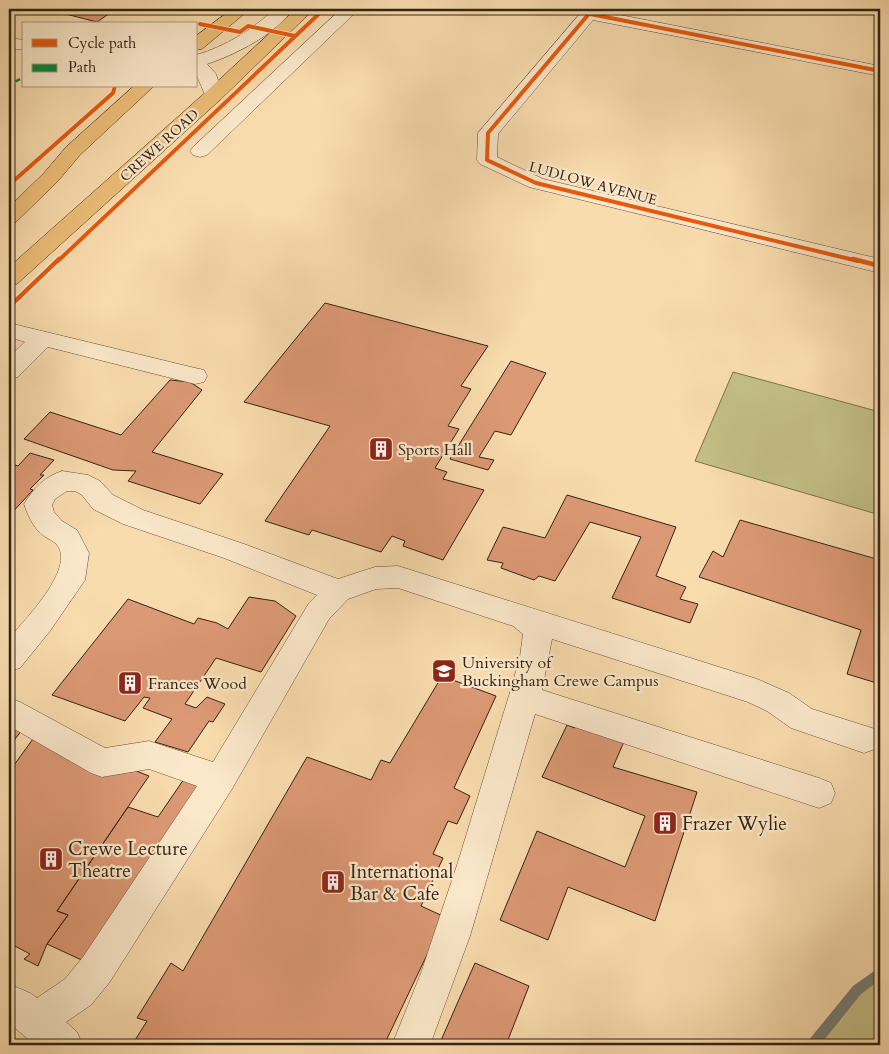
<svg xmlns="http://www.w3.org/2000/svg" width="889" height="1054" viewBox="0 0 889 1054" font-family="Cardo,serif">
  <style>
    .green { fill: #c3bf86; stroke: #7c704d }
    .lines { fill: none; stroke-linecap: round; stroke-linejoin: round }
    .stream { fill: #757d75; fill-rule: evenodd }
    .building { fill: #dc9975; stroke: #342214 }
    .minor-casing { stroke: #65503a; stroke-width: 1 }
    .major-casing { stroke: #342214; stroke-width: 1 }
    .minor { fill: #fbe8ca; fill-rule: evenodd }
    .major { fill: #ecbe77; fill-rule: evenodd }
    .quiet { stroke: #00873e; stroke-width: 2.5; stroke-dasharray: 5 2.5; stroke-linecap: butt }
    .cycleway-far1-casing { stroke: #fbe8ca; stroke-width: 5.5 }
    .cycleway-casing { stroke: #fbe8ca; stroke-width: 8 }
    .cycleway-far1 { stroke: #e8590c; stroke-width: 4 }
    .cycleway { stroke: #e8590c; stroke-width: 4.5 }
    .labels { text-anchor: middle; stroke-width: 4.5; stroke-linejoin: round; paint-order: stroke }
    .far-street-label { font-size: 14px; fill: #342214; stroke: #fbe8ca }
    .poi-label { font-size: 16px; fill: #342214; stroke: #fbe8ca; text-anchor: start }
    .near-poi-label { font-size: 19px; fill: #342214; stroke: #fbe8ca; text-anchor: start }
  </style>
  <rect width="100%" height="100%" fill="#f9dcae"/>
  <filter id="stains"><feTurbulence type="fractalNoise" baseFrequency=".004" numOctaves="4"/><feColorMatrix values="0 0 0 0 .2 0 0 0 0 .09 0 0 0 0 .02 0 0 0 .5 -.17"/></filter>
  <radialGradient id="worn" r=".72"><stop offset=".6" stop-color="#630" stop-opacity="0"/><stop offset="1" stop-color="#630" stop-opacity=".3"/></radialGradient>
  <!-- green -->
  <path class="green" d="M733,372L880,412V515L695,461Z
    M880,973V1045H812L857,990Z"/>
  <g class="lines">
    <!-- stream -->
    <path class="stream" d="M880,967V980L861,994L820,1045H806L808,1041L853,986Z"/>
  </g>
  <!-- building -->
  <path class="building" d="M46,9H116L97,22Z
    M325,303L488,346L461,386L471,389L448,426L459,429L435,468L447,472L443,479L484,490L443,560L403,546L405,541L392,536L381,552L312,530L309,535L265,521L330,426L244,402Z
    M511,361L546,373L511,435L495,431L479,457L494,460L488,470L450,459Z
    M170,380L190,382L202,390L152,452L223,474L200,504L128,481L136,471L113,470L24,439L50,412L121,435Z
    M30,453L54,460L40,475H44L30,489L33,490L9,516V469L15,465L18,466Z
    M567,495L676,527L656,576L686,587L680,599L698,604L690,623L612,598L641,537L590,522L555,581L539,576L534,580L501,568L503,563L487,560L503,527L545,538Z
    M740,520L880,560V684L847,674L861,630L699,577L713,551L723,557Z
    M249,597L275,601L296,616L261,672L216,658L185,704L196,708L207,697L225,704L213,722L209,721L188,752L155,742L172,719L143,708L150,698L144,697L125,721L52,695L128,599L194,624L198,618L217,623L228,629Z
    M442,676L496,696L454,788L470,796L457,824L448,821L433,854L443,858L421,906L445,917L384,1045H132L147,1021L137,1018L171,963L183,971L307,757L371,780L381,760L390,763Z
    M579,714L629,730L613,767L697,792L655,921L568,887L548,940L500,920L537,831L625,867L645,816L542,777L567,725L575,728Z
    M9,724L22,730L9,747Z
    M38,732L149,776L57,911L68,915L47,944L38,966L24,959L30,954L9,943V772Z
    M184,779L200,787L88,963L47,944L68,915L57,911L128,807L158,817Z
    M475,963L529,986L506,1045H439Z"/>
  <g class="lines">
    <defs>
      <path id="minor" d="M275,9H293C276,34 235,55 207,64L216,74L223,95L221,99L214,101L207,99L196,74V55C227,46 251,30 275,9Z
        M341,9H359L207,155L200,157L193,155L190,151L193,147Z
        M584,9H601L600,11L880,66V76L593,20L498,134L497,157L543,179L880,259V273L529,187L480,164L477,160L478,133Z
        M9,38L24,40V50L9,48Z
        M9,323L195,368L204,370L207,376L204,382L195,384L48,347L18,377L9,379V357L25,342L9,337Z
        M62,471L88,475L100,481L113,495L143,510L244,544L338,579L375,567L398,566L757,679L789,693L812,709L875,729L880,739L875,749L864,753L791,728L767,711L748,702L552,639L542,690L819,778L831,783L835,793L831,803L819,808L535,714L470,936L430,1045H392L421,973L458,862L511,689L520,657L523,634L513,626L398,588L376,589L348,599L329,619L232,789L109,983L91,1005L66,1022L77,1032L83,1045H35L9,1023V984L30,993L37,998L65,979L83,957L197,786L149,769L102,777L91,773L9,726V698L20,702L105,748L149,741L213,762L309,603L317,595L224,558L123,524L93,509L82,495L75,491H67L55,499L52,505L54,512L62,521L77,530L89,553L85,580L50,631L20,668L9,671V638C24,621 76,568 57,545C54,541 48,539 44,536C34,529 28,516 24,504C34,488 44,477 62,471Z"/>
      <path id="major" d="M232,9H250L202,49L196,50V36Z
        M296,9H314L221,99L17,284L9,286V267L207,91Z
        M134,86H154L80,155L58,181L16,222L9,224V207L44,173L66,147Z"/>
    </defs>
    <!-- minor casing -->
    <use href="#minor" class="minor-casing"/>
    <!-- major casing -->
    <use href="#major" class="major-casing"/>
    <!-- minor -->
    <use href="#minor" class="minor"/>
    <!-- major -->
    <use href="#major" class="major"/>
    <!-- quiet -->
    <path class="quiet" d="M9,85L24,77"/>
    <defs>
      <path id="cycleway-far1" d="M593,9L488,133L487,160L536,183L858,261
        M590,14L880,71
        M200,24L240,32L248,26L295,36
        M9,185L113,93L115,86
        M58,261L324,9"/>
      <path id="cycleway" d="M853,259L880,266
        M9,307L59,259"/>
    </defs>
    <!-- cycleway-far1 casing -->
    <use href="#cycleway-far1" class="cycleway-far1-casing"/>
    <!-- cycleway casing -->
    <use href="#cycleway" class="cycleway-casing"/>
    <!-- cycleway-far1 -->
    <use href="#cycleway-far1" class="cycleway-far1"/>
    <!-- cycleway -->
    <use href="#cycleway" class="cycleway"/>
  </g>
  <!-- icons -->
  <defs>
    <symbol id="building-square" viewBox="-11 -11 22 22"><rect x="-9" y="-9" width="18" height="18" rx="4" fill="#8f2418" stroke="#fbe8ca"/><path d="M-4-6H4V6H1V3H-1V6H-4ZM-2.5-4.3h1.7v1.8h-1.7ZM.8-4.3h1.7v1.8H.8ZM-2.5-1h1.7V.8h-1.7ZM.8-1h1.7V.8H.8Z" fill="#fff"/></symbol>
    <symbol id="university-square" viewBox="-11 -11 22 22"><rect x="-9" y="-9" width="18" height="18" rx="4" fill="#8f2418" stroke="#fbe8ca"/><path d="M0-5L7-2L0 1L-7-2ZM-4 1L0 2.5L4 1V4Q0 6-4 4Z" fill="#fff"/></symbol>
  </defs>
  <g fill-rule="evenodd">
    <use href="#building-square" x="367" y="435" width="28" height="28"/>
    <use href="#university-square" x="430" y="657" width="28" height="28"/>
    <use href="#building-square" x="116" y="669" width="28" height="28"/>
    <use href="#building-square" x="651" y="809" width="28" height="28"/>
    <use href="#building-square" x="37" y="845" width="28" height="28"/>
    <use href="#building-square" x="319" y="868" width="28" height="28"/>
  </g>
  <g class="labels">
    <!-- far-street labels -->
    <g class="far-street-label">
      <text transform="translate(159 145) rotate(-42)" y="5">CREWE ROAD</text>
      <text transform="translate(593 183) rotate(15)" y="5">LUDLOW AVENUE</text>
    </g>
    <!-- poi labels -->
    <g class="poi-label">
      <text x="398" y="455">Sports Hall</text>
      <text x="462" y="668">University of<tspan x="462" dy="18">Buckingham Crewe Campus</tspan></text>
      <text x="148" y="689">Frances Wood</text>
    </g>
    <!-- near-poi labels -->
    <g class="near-poi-label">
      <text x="682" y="830">Frazer Wylie</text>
      <text x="68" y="855">Crewe Lecture<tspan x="68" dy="22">Theatre</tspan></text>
      <text x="350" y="878">International<tspan x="350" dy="22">Bar &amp; Cafe</tspan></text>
    </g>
  </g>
  <!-- margin -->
  <rect width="889" height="1054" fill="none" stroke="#f9dcae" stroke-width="30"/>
  <rect x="10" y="10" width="869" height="1034" fill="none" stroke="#342214" stroke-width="2.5"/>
  <rect x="15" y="15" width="859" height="1024" fill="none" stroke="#342214"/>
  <!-- legend -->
  <rect x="22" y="22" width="175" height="65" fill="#fbe8ca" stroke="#ab9981"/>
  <rect x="32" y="39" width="25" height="8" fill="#e8590c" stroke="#ab9981"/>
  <text x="68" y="48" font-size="15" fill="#342214">Cycle path</text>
  <rect x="32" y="64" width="25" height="8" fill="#00873e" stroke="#ab9981"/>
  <text x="68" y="72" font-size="15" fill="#342214">Path</text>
  <rect width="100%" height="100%" filter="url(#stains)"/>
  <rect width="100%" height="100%" fill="url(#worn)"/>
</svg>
